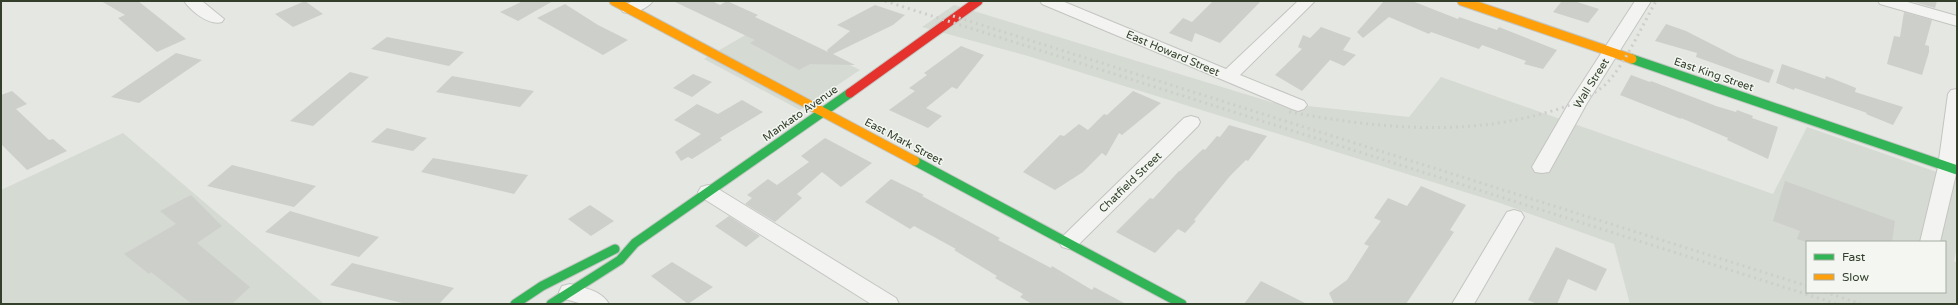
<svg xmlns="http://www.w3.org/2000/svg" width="1958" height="305" viewBox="0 0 1958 305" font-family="'Varela Round',sans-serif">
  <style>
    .built { fill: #d5dad2; fill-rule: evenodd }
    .building { fill: #cdcfcb }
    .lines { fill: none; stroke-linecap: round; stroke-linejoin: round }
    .street-casing { stroke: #c3c5c1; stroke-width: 2 }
    .fast-casing { stroke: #c3c5c1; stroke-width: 11 }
    .slow-casing { stroke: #c3c5c1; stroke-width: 11 }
    .jam-casing { stroke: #c3c5c1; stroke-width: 11 }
    .street { fill: #f3f4f2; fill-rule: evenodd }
    .fast { stroke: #30b455; stroke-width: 9 }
    .slow { stroke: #ff9f0a; stroke-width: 9 }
    .jam { stroke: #e5322d; stroke-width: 9 }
    .rail { stroke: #cdcfcb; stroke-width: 3; stroke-dasharray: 2 4; stroke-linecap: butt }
    .labels { text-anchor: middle; stroke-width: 3; stroke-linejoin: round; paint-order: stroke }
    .street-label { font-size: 11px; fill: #333f2b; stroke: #f3f6f1 }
  </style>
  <rect width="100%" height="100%" fill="#e5e7e3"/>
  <!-- built -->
  <path class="built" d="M954,5L1271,102L1409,117L1441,77L1773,194L1807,127L1957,179V246L1954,261L1957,263V304H1630L1614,244L1500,203L1028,56L922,27ZM1807,242H1945V292H1807Z
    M766,23L860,70L800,110L704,59Z
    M123,133L177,179L324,304H1V190Z"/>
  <!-- building -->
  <path class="building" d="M101,1H138L186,39L157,52L118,18L125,15Z
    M305,1L323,14L293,27L275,14Z
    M523,1H553L518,21L500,12Z
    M673,1H712L720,5L727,1L758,15L755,17L828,52L827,50L850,31L837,25L875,5L905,15L893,25L833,54L855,65L810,64L799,70L750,43L755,40Z
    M1213,1H1261L1220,43L1195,33L1192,42L1169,33L1183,18L1192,22Z
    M1384,1H1412L1458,19L1459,17L1497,30L1499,27L1557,50L1543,69L1524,64L1526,61L1482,45L1479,49L1431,32L1429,34L1389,17L1363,38L1357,32Z
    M1562,1H1574L1599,9L1588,23L1553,12Z
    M1910,1H1937L1935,8Z
    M565,4L598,25L628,40L603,55L537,18Z
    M1904,12L1932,20L1925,45L1929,46V52L1922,75L1887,64L1894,36L1900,37Z
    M1666,24L1686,31L1737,57L1774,70L1769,83L1696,57L1697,53L1655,41Z
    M1321,27L1351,38L1343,50L1356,55L1344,66L1330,60L1302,91L1275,75L1302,49L1298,47L1303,35L1310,38Z
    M387,37L464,52L449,66L371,49Z
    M961,46L984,55L957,89L952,87L926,108L942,116L928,128L889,110L915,91L909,88L927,75L924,73Z
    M176,53L202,60L139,103L111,97Z
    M1782,64L1825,79L1826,76L1856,88L1855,92L1903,107L1893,125L1866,114L1867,113L1795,88L1794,90L1776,83Z
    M350,72L369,77L313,126L290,121Z
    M693,74L712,82L692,97L673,88Z
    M1631,75L1650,82L1651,81L1716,106L1736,112L1737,110L1753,116L1752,118L1778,127L1768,159L1727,140L1728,138L1681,118V119L1620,95Z
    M452,76L534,91L520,107L436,92Z
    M12,91L27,104L16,109L49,140L53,139L67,151L27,170L1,144V95Z
    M1133,91L1161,103L1122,135L1119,133L1106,156L1102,153L1083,172L1055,190L1023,172L1060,135L1064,136L1079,124L1088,130L1104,114L1107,115Z
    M742,100L763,112L720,138L722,140L692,159L688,157L681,161L675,152L701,134L674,120L697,104L718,114Z
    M1229,125L1267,136L1248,161L1246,160L1230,176L1194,220L1196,221L1185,233L1178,229L1155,253L1116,232L1150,198L1153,199L1179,171H1180L1203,149L1205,150L1217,136L1220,137Z
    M387,128L427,138L413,151L371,142Z
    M825,138L872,163L841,187L822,172L797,194L802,198L775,222L745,204L752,198L747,195L768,179L777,185L809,162L801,156Z
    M433,158L528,175L514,194L421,172Z
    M232,165L316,186L294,207L207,186Z
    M891,179L924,195L922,196L1000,238L998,240L1051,268L1052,266L1092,290L1094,287L1126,304H1032L1020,297L1023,294L995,278L997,276L954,250L956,249L914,226L910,229L865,202Z
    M1785,181L1895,221L1892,242H1806L1797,239L1800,231L1773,221Z
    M1421,186L1466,205L1450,230L1454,232L1406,304H1334L1329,293L1347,280L1369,246L1364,244L1381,221L1374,218L1388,198L1407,206Z
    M191,195L222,226L197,243L250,287L232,304H192L151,272L149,274L124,254L176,224L160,211Z
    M590,205L614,221L591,236L568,219Z
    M290,211L379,237L359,257L265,232Z
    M729,216L760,236L746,247L715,226Z
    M1556,247L1607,269L1596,291L1568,279L1557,304H1537L1528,300Z
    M672,262L713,287L688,304L651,276Z
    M352,263L454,288L439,304H406L330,285Z
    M1261,281L1307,304H1244Z"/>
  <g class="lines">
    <defs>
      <path id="street" d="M184,1H202L224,19L222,22C209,26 191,11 184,1Z
        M633,1H653C647,9 633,15 623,12L621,9L623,6Z
        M1040,1H1062L1226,69L1298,1H1315L1240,75L1304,101L1307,105L1304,109L1298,111L1292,109L1042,4Z
        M1635,1H1651L1587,103L1549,172L1542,173L1535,172L1532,167L1569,103Z
        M1878,1H1904L1957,16V26L1880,4Z
        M1957,89V170L1940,242H1920L1938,167L1948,94L1951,90Z
        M1191,116L1198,118L1200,122L1198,126L1076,247L1069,249L1062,247L1059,242L1062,237L1184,118Z
        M708,185L715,187L896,298L899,304H871L701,197L698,192L701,187Z
        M1514,210L1521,212L1524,217L1474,304H1452L1507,212Z
        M570,284C584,288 601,290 609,304H582L562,298L559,292L562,286Z"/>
      <path id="fast" d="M1632,59L1957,170
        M915,161L1182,304
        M515,304L542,286L615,249
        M551,304L620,260L635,243L850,93"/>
      <path id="slow" d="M614,1L915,161
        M1462,1L1632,59"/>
      <path id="jam" d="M850,93L978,1"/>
    </defs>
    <!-- street casing -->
    <use href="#street" class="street-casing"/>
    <!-- fast casing -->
    <use href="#fast" class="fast-casing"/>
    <!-- slow casing -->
    <use href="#slow" class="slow-casing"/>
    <!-- jam casing -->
    <use href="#jam" class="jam-casing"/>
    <!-- street -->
    <use href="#street" class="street"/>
    <!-- fast -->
    <use href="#fast" class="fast"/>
    <!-- slow -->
    <use href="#slow" class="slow"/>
    <!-- jam -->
    <use href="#jam" class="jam"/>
    <!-- rail -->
    <path class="rail" d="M885,1L1837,304
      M953,16L1807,286
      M1289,112C1373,127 1457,137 1541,114C1564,108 1588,100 1606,84C1624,66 1643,24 1656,1
      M1825,292L1861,304"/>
  </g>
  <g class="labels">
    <!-- street labels -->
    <g class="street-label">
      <text transform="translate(1173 53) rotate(23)" y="4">East Howard Street</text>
      <text transform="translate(1714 74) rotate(19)" y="4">East King Street</text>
      <text transform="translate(1591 83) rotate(-58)" y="4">Wall Street</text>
      <text transform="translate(800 113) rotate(-35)" y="4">Mankato Avenue</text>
      <text transform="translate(904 141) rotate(28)" y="4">East Mark Street</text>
      <text transform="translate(1130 182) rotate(-44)" y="4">Chatfield Street</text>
    </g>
  </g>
  <!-- border -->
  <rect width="1958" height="305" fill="none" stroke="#333f2b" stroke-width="4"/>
  <!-- legend -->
  <rect x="1806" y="241" width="140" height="52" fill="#f3f6f1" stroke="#a6ada2"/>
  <rect x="1814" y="254" width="20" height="6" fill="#30b455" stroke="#a6ada2"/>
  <text x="1842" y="261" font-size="12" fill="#333f2b">Fast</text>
  <rect x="1814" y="274" width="20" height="6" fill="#ff9f0a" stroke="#a6ada2"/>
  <text x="1842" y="281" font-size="12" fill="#333f2b">Slow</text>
</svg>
